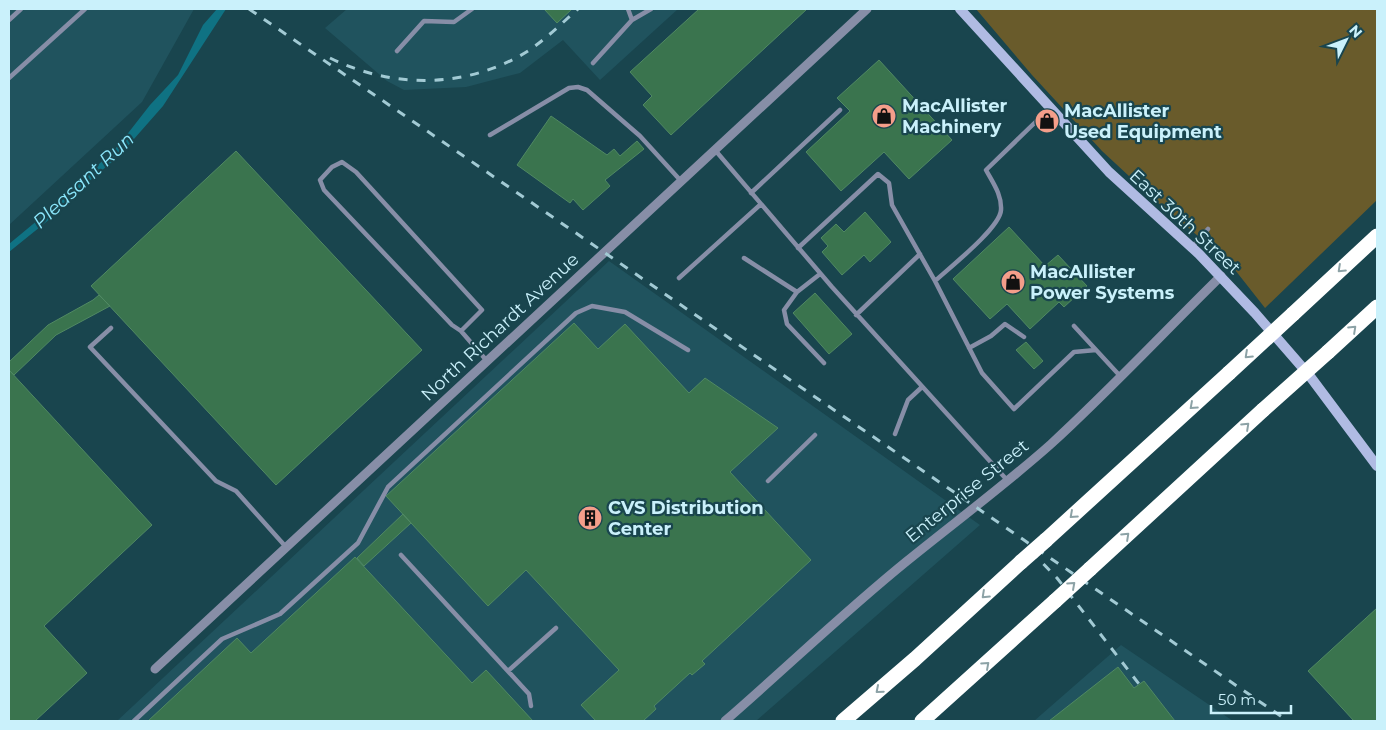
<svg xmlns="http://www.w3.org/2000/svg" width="1386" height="730" viewBox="0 0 1386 730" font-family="Montserrat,sans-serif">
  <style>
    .built { fill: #20535e }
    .green { fill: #695b2b }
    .water { fill: #0f7283 }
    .building { fill: #3a744e; stroke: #508963 }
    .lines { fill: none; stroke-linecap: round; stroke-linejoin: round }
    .lane { stroke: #878ea7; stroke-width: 4.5 }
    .street { stroke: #878ea7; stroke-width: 9 }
    .secondary { stroke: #b0bbe3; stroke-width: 10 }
    .highway { stroke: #fff; stroke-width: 15 }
    .rail { stroke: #a2cad4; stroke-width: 3; stroke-dasharray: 9 9; stroke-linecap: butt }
    .highway-bridge { stroke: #fff; stroke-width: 15 }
    .oneway { stroke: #8ca2a6 }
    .labels { text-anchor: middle; stroke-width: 4.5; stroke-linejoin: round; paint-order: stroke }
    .poi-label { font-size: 18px; font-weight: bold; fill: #caf1fb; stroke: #19454e; text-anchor: start }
    .street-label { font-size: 18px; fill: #caf1fb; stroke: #19454e }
    .water-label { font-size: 19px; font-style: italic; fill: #8ce8fd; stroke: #19454e }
  </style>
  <rect width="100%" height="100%" fill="#19454e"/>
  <!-- built -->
  <path class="built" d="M9,9H194L142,102L9,225Z
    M347,9H678L600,80L563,40L520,73L466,87L404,90L387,81L325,28Z
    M609,261L980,525L756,721H117Z
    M1121,645L1233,721H1034Z"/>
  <!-- green -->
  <path class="green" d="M976,9H1377V200L1265,308L1228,261L1157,202L1102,151L1032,75Z"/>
  <!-- water -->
  <path class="water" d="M217,9H226L163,106L119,156L88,182L61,210L9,252V244L56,205L118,146L150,105L178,75L203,25Z"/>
  <!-- building -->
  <path class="building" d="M544,9H572L557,23Z
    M699,9H807L671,135L643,105L652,96L630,72Z
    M879,60L952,140L909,179L884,152L841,191L806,152L850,111L837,98Z
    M551,116L607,155L614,149L620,156L637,141L644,149L605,180L610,186L583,210L573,199L570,203L517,165Z
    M236,151L422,350L276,485L91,286Z
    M865,212L891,242L870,262L864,255L842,275L822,252L828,246L821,238L836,224L844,232Z
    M1009,227L1045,266L1058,255L1087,286L1064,307L1059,302L1030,329L1007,304L990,319L953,279Z
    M815,293L852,334L829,354L793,313Z
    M99,295L110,306L56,335L14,375L9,370V362L48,325L93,300Z
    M574,323L598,349L625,324L689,393L705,378L778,428L730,472L811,560L702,661L705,664L692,675L690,673L654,706L656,709L643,721H596L581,705L619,670L526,570L488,606L386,496Z
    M1026,342L1043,361L1034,369L1016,350Z
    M9,370L152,525L44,626L87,673L35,721H9Z
    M403,514L411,523L364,566L357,558Z
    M355,557L472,683L486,670L533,721H148L237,638L251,653Z
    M1377,608V721H1354L1308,671Z
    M1118,667L1134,688L1144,681L1175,721H1049Z"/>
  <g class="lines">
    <!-- lane -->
    <path class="lane" d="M628,9L632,20L651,9
      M9,20L21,9
      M397,51L424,21L454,22L472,9
      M593,63L632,20
      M9,78L85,9
      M1050,108L986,170C993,183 1002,195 1001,210C1000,228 949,268 935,281L982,373L1014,409L1074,352L1096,350
      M490,135L569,88L578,87L587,90L640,136L681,181
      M715,150L832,287L1007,480
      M751,193L840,110
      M1192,247L1208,229
      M798,248L878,174L889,183L892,205L935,281
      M744,258L797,292L820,274
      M679,278L761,204
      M797,292L784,310L787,324L824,363
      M856,315L920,254
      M1074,326L1121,377
      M111,328L90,347L216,481L236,491L286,547
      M461,331L452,325L324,190L320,180L332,167L342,162L356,172L482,310L461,331L487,361
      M969,348L991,336L1005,324L1024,337
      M895,434L908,400L922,387
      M768,481L815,435
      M401,555L529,694L531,706
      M508,671L556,628
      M134,721L222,639L280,614L358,543L388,487L576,313L592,306L625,312L688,350"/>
    <!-- street -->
    <path class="street" d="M155,669L867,9
      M725,721C786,668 844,612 907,561C955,522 1005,485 1051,444C1110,390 1164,332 1221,276"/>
    <!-- secondary -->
    <path class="secondary" d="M960,9L1109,172L1199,254L1255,313L1309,375L1377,466"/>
    <!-- highway -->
    <path class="highway" d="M1293,314L1377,236
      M1328,352L1377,307
      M1046,540L1229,373
      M1090,569L1263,410
      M843,721L915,659L1021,562
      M922,721L1055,601"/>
    <!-- rail -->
    <path class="rail" d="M249,9L1288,721
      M330,58C393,89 467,89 528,51C546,39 562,23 578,9
      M1031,551L1057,578L1139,684"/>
    <!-- highway-bridge -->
    <path class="highway-bridge" d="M1229,373L1293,314
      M1263,410L1328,352
      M1021,562L1046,540
      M1055,601L1090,569"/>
  </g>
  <!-- one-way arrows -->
  <defs><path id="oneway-chevron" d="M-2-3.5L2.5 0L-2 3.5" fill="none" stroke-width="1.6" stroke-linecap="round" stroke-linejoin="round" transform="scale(1.25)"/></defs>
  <g class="oneway">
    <use href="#oneway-chevron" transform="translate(1341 269) rotate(137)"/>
    <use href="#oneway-chevron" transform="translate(1353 329) rotate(-43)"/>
    <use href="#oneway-chevron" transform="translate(1248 355) rotate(137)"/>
    <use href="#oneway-chevron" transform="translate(1193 406) rotate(138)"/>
    <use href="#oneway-chevron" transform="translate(1246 426) rotate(-43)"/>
    <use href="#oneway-chevron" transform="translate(1073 515) rotate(138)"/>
    <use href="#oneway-chevron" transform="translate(1126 536) rotate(-43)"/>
    <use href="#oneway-chevron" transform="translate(1072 585) rotate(-42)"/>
    <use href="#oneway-chevron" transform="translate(985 595) rotate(137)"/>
    <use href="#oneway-chevron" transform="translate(986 665) rotate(-42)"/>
    <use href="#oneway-chevron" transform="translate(879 690) rotate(139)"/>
  </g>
  <!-- icons -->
  <defs>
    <symbol id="shop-disc" viewBox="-11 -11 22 22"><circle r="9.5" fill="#f49e8a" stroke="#19454e"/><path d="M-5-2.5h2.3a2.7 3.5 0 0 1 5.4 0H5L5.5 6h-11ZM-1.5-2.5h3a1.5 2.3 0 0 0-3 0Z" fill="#111"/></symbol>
    <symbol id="building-disc" viewBox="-11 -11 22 22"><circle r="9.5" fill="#f49e8a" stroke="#19454e"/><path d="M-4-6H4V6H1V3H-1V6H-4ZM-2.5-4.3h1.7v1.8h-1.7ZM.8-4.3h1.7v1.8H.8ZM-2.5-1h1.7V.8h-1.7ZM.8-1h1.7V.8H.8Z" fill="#111"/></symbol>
  </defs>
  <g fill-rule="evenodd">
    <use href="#shop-disc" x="870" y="102" width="28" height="28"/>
    <use href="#shop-disc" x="1033" y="107" width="28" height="28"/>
    <use href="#shop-disc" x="999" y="268" width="28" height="28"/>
    <use href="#building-disc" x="576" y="504" width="28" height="28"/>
  </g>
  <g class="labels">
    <!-- poi labels -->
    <g class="poi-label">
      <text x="902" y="112">MacAllister<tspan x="902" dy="21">Machinery</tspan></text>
      <text x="1064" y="117">MacAllister<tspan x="1064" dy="21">Used Equipment</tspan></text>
      <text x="1030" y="278">MacAllister<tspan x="1030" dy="21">Power Systems</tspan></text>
      <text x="608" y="514">CVS Distribution<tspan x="608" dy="21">Center</tspan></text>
    </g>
    <!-- street labels -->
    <g class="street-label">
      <text transform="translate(1185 222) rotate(43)" y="6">East 30th Street</text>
      <text transform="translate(500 327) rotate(-43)" y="6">North Richardt Avenue</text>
      <text transform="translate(967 491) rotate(-39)" y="6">Enterprise Street</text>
    </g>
    <!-- water labels -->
    <g class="water-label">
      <text transform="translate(83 180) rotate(-43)" y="7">Pleasant Run</text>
    </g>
  </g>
  <!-- border -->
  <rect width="1386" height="730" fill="none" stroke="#caf1fb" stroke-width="20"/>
  <!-- north arrow -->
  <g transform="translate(1346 40) rotate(48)" stroke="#19454e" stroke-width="4" paint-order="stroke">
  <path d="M0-4L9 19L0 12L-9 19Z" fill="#caf1fb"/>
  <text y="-8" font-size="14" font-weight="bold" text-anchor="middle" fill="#caf1fb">N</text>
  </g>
  <!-- scale -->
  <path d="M1211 705v8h80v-8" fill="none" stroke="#caf1fb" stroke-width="2.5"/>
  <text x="1218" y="705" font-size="15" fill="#caf1fb" stroke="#19454e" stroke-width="4" paint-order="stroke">50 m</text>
</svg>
